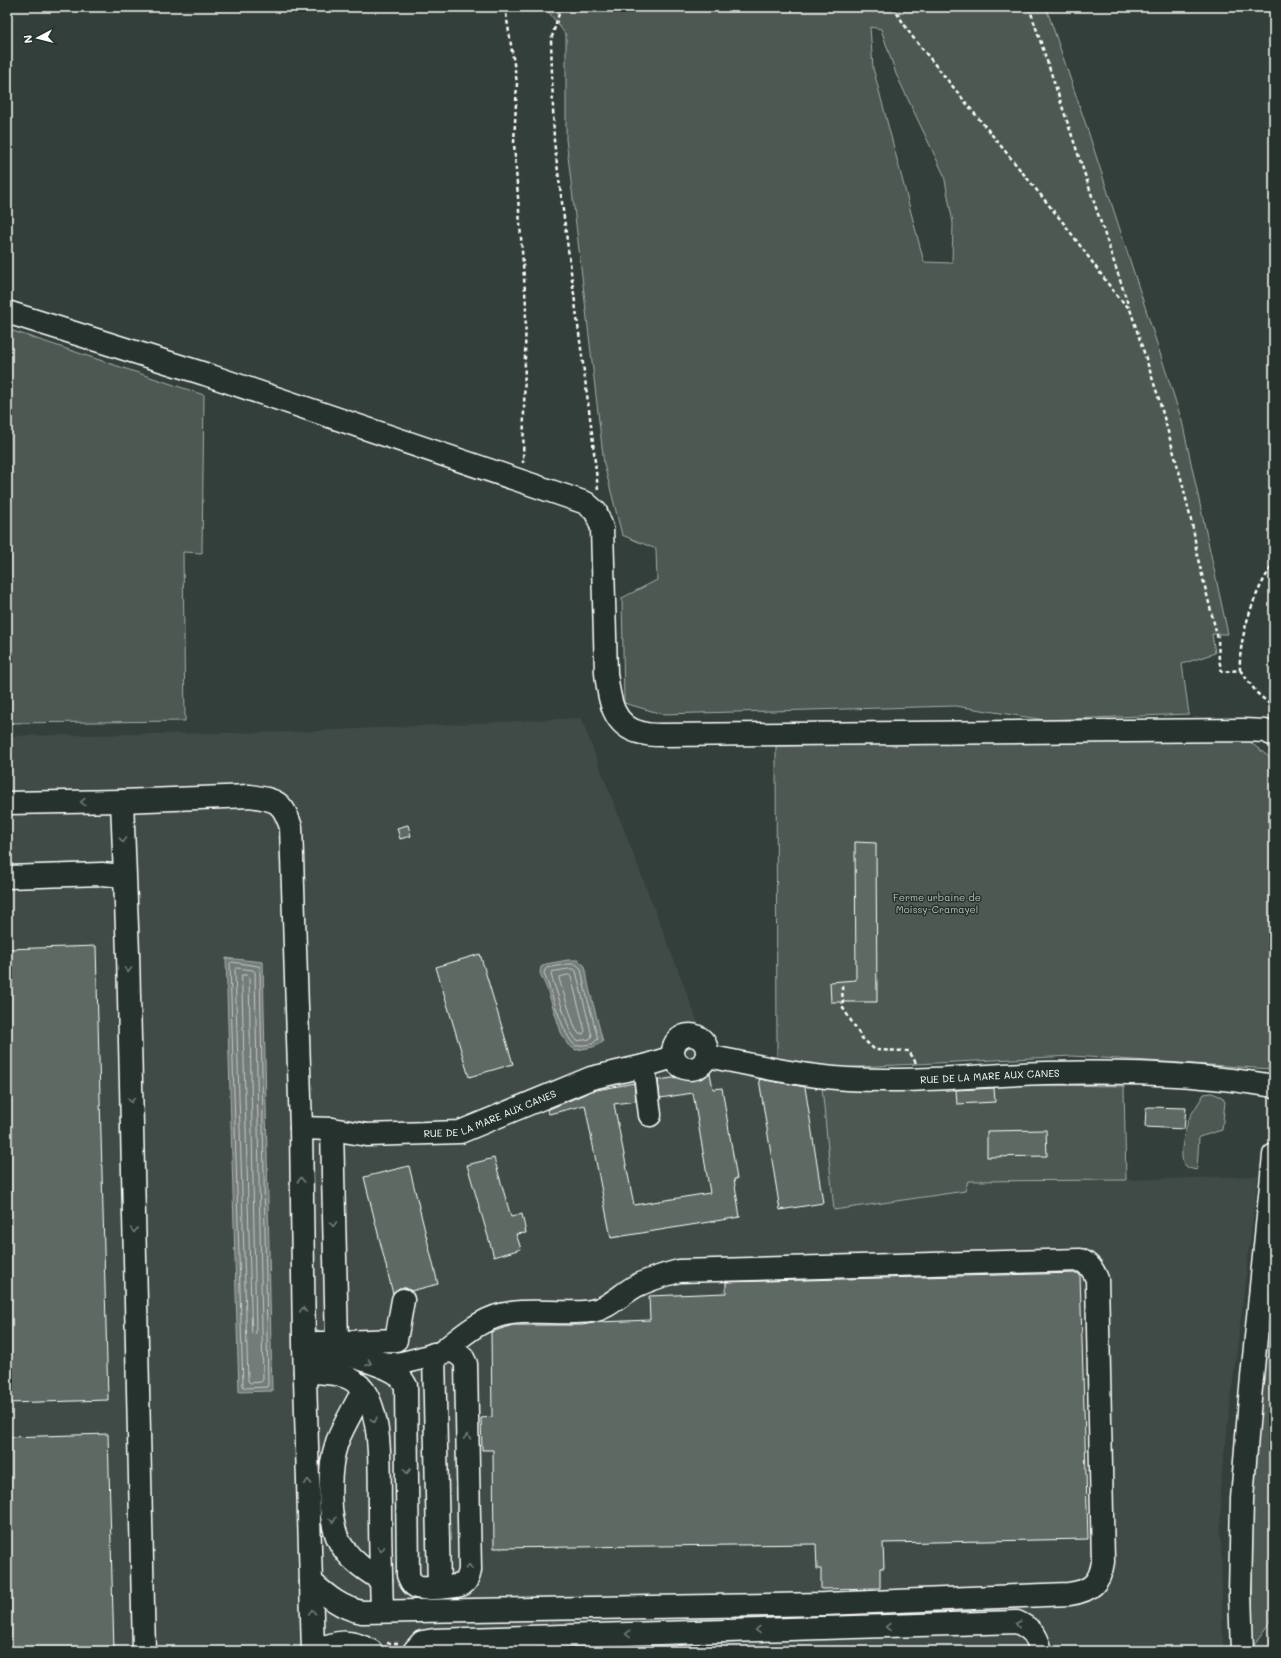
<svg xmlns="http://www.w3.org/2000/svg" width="1281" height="1658" viewBox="0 0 1281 1658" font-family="Mali,sans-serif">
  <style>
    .built { fill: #404c47 }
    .green { fill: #4d5853; stroke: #a6aca9; fill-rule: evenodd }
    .water { fill: #737b78; stroke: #abb0ae }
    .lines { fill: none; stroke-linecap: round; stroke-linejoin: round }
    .shore { stroke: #c7cac9; stroke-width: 1 }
    .building { fill: #5f6964; stroke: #fff }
    .minor-casing { stroke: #fff; stroke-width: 25 }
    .path { stroke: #fff; stroke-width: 2.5; stroke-dasharray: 4 3; stroke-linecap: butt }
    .minor { stroke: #26332d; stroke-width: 22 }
    .oneway { stroke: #727a76 }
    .labels { text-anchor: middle; stroke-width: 3; stroke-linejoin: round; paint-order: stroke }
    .park-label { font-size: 10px; fill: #b8bcba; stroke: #26332d }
    .street-label { font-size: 10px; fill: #fff; stroke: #26332d }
  </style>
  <rect width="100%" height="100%" fill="#333f3a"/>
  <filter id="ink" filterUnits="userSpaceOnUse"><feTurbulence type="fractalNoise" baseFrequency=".025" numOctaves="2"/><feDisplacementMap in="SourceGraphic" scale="8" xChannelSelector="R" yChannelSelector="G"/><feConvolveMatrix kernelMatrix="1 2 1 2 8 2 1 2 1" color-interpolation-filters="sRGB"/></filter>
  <g filter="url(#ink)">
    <!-- built -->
    <path class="built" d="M581,718L704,1038L822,1087L968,1181L1126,1180L1258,1176L1220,1488L1223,1651H7V736L297,732Z"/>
    <!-- green -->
    <path class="green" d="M545,7H1046L1088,131L1182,421L1228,634H1212L1215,653L1182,664L1189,714L1045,720L956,706L662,714L624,703L622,598L657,580L656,549L622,535L604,464L566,139V35ZM870,27L881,29L896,74L944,175L953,223L952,263L924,262L873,68Z
      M7,329L204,395L202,553L183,552L185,721L7,723Z
      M1245,738L1274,761V925L1271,1069L1072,1056L801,1070L777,1058L776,746Z
      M1033,1085L1124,1086L1126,1180L968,1181L965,1191L834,1210L822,1087L930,1088Z
      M1212,1093L1222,1097L1225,1102L1222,1130L1199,1137L1197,1170C1193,1169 1189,1169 1186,1166C1177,1159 1185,1131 1188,1121C1192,1112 1199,1103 1204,1094Z
      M1274,1258V1618L1252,1648L1253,1498L1263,1368Z"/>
    <!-- water -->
    <path class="water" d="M226,958L263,962L272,1391L239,1392Z
      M568,960H578L585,966L589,988L603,1042L593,1047L576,1050L568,1045L562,1035L547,989L540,973L541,967L546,964Z"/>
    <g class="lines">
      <!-- shore -->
      <path class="shore" d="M232,962L258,966L260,967L268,1385L267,1387L245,1388L243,1386L230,964Z
        M568,964H576L581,969L585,989L598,1039L592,1044L576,1046C563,1038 551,989 544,973L545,970L547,968Z
        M237,968L253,970L255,972L263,1380L261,1382L250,1383L248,1381L235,970Z
        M569,969H574L576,971L592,1036L590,1039L577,1041L570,1031L551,975L552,972Z
        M242,975H247L249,977L256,1333L254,1335L252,1333Z
        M569,975L571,977L585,1031L583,1034H579L575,1028L559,979L560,977Z"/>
    </g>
    <!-- building -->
    <path class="building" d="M408,825L411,836L400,839L397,828Z
      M855,842L876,843L877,1002H831L830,982L856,980Z
      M96,946L108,1400L7,1403V949Z
      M480,954L513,1064L469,1077L436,967Z
      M710,1073L713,1089L722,1088L737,1179H734L740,1217L611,1238L585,1105L549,1114L547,1110L592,1091L634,1083L636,1101L614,1104L634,1205L710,1193L693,1093L660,1098L658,1080Z
      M759,1079L805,1087L823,1203L780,1210Z
      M994,1088L995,1102L957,1104L956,1090Z
      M1149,1107L1186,1108L1184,1129L1145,1127L1146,1108Z
      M1046,1130L1047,1156L987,1157V1131Z
      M494,1158L511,1217L522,1214L526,1233L516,1234L521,1249L494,1257L467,1165Z
      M409,1166L438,1284L411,1291L406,1288H399L393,1294L364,1177Z
      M1077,1273L1080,1275L1088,1539L883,1543L884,1568H880V1588L821,1589V1569H817L816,1544L494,1548L493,1450H482L481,1418L492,1417L491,1332L513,1325H582L599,1322L650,1320L649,1296L726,1293V1282Z
      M108,1434L114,1651H7V1437Z"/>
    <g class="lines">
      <defs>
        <g id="minor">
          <path d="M7,312L205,374L586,503L596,512L602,528L606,673C609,698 612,727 642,733C648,735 655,735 661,735L1244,730L1265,731L1274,735"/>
          <path d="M122,801L128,953L144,1651"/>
          <path d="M7,803L122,801L250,796C277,800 282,801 291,827L301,1128L304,1344L313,1651"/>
          <path d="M7,877L102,874L124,876"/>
          <circle cx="690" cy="1052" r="17"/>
          <path id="s1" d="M707,1056C753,1065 800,1076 847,1079C913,1083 979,1075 1046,1073C1122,1071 1199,1073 1274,1086"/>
          <path d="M644,1066L650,1115"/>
          <path id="s2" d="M301,1128L332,1129L367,1135L460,1132L591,1078L644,1066L673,1057"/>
          <path d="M342,1342L396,1340L403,1300"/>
          <path d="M317,1343H337L332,1129"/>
          <path d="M434,1354L439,1587"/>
          <path d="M305,1361C316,1358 327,1354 338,1354C350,1354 388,1367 397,1374C402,1378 403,1381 406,1386L408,1575C410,1580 412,1585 417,1587C422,1590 458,1587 463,1584C468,1580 469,1575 470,1570L466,1364L463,1358L454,1351C425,1352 397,1374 368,1358C361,1354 355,1347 349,1342"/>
          <path d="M305,1372C326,1373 351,1371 364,1391C383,1419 379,1474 380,1508C380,1542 381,1577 382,1611"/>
          <path d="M363,1390C355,1407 344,1424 337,1442C328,1468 326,1527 344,1549C354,1563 367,1571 381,1580"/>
          <path d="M311,1582C327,1596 341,1608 362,1612L824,1604L1069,1594C1091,1591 1100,1583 1103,1562L1097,1279C1093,1270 1090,1264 1080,1260L679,1271C664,1275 650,1279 636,1286C621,1294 608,1309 591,1311C565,1315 537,1309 511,1313C484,1316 463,1335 443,1351"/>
          <path d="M319,1651C336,1639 354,1641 371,1651"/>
          <path d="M414,1651L422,1642L434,1640L1017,1622C1032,1629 1037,1635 1041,1651"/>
          <path d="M1242,1651L1240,1594L1242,1499L1250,1398L1274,1155"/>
        </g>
      </defs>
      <!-- minor casing -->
      <use href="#minor" class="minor-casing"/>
      <!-- path -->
      <path class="path" d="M505,7L517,83L514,143L526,305L523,463
        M561,7L551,40L554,141L592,433L598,490
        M893,7L911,35L1065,225L1117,296L1130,309L1158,396L1182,482L1194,533L1197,555L1218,639L1219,660L1222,672L1240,670C1238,639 1255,588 1274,564
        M1029,7L1129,307
        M1240,670L1257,693L1274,708
        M842,986L843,1008L862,1038L875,1050L909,1051L916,1063
        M387,1643H398
        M1272,1651L1271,1639L1274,1632"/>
      <!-- minor -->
      <use href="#minor" class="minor"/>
    </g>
    <!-- one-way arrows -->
    <defs><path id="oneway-chevron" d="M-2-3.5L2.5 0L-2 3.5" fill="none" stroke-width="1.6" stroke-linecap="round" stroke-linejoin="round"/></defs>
    <g class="oneway">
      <use href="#oneway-chevron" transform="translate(83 802) rotate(179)"/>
      <use href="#oneway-chevron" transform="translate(123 840) rotate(88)"/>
      <use href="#oneway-chevron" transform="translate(128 970) rotate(89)"/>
      <use href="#oneway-chevron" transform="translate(131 1100) rotate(89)"/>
      <use href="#oneway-chevron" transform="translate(301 1180) rotate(-90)"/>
      <use href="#oneway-chevron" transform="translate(333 1224) rotate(89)"/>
      <use href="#oneway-chevron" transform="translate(134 1230) rotate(89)"/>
      <use href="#oneway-chevron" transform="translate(303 1310) rotate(-91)"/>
      <use href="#oneway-chevron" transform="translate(369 1363) rotate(21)"/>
      <use href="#oneway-chevron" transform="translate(374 1420) rotate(77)"/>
      <use href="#oneway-chevron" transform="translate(467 1437) rotate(-91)"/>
      <use href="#oneway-chevron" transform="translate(407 1471) rotate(89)"/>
      <use href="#oneway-chevron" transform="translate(308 1482) rotate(-92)"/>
      <use href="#oneway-chevron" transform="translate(333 1520) rotate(78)"/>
      <use href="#oneway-chevron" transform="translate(381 1549) rotate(89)"/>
      <use href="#oneway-chevron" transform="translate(469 1567) rotate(-87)"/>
      <use href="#oneway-chevron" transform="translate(312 1612) rotate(-92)"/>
      <use href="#oneway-chevron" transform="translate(1018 1624) rotate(-166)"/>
      <use href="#oneway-chevron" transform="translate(888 1627) rotate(178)"/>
      <use href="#oneway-chevron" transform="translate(758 1630) rotate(179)"/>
      <use href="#oneway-chevron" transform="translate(628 1634) rotate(178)"/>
    </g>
  </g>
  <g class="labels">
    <!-- park labels -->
    <g class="park-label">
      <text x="937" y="901">Ferme urbaine de<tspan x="937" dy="12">Moissy-Cramayel</tspan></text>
    </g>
    <!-- street labels -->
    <g class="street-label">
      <text dy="4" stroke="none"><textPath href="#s1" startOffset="285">RUE DE LA MARE AUX CANES</textPath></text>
      <text dy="4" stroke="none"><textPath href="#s2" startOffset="193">RUE DE LA MARE AUX CANES</textPath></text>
    </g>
  </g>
  <!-- margin -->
  <rect width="1281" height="1658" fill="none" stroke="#26332d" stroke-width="24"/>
  <rect x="12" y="12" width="1257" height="1634" fill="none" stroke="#fff" stroke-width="1.5" filter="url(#ink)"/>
  <!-- north arrow -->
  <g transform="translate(38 38) rotate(263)" stroke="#26332d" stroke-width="3" paint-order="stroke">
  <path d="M0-3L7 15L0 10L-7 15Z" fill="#ffffff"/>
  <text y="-6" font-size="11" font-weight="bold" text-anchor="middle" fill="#ffffff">N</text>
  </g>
</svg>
